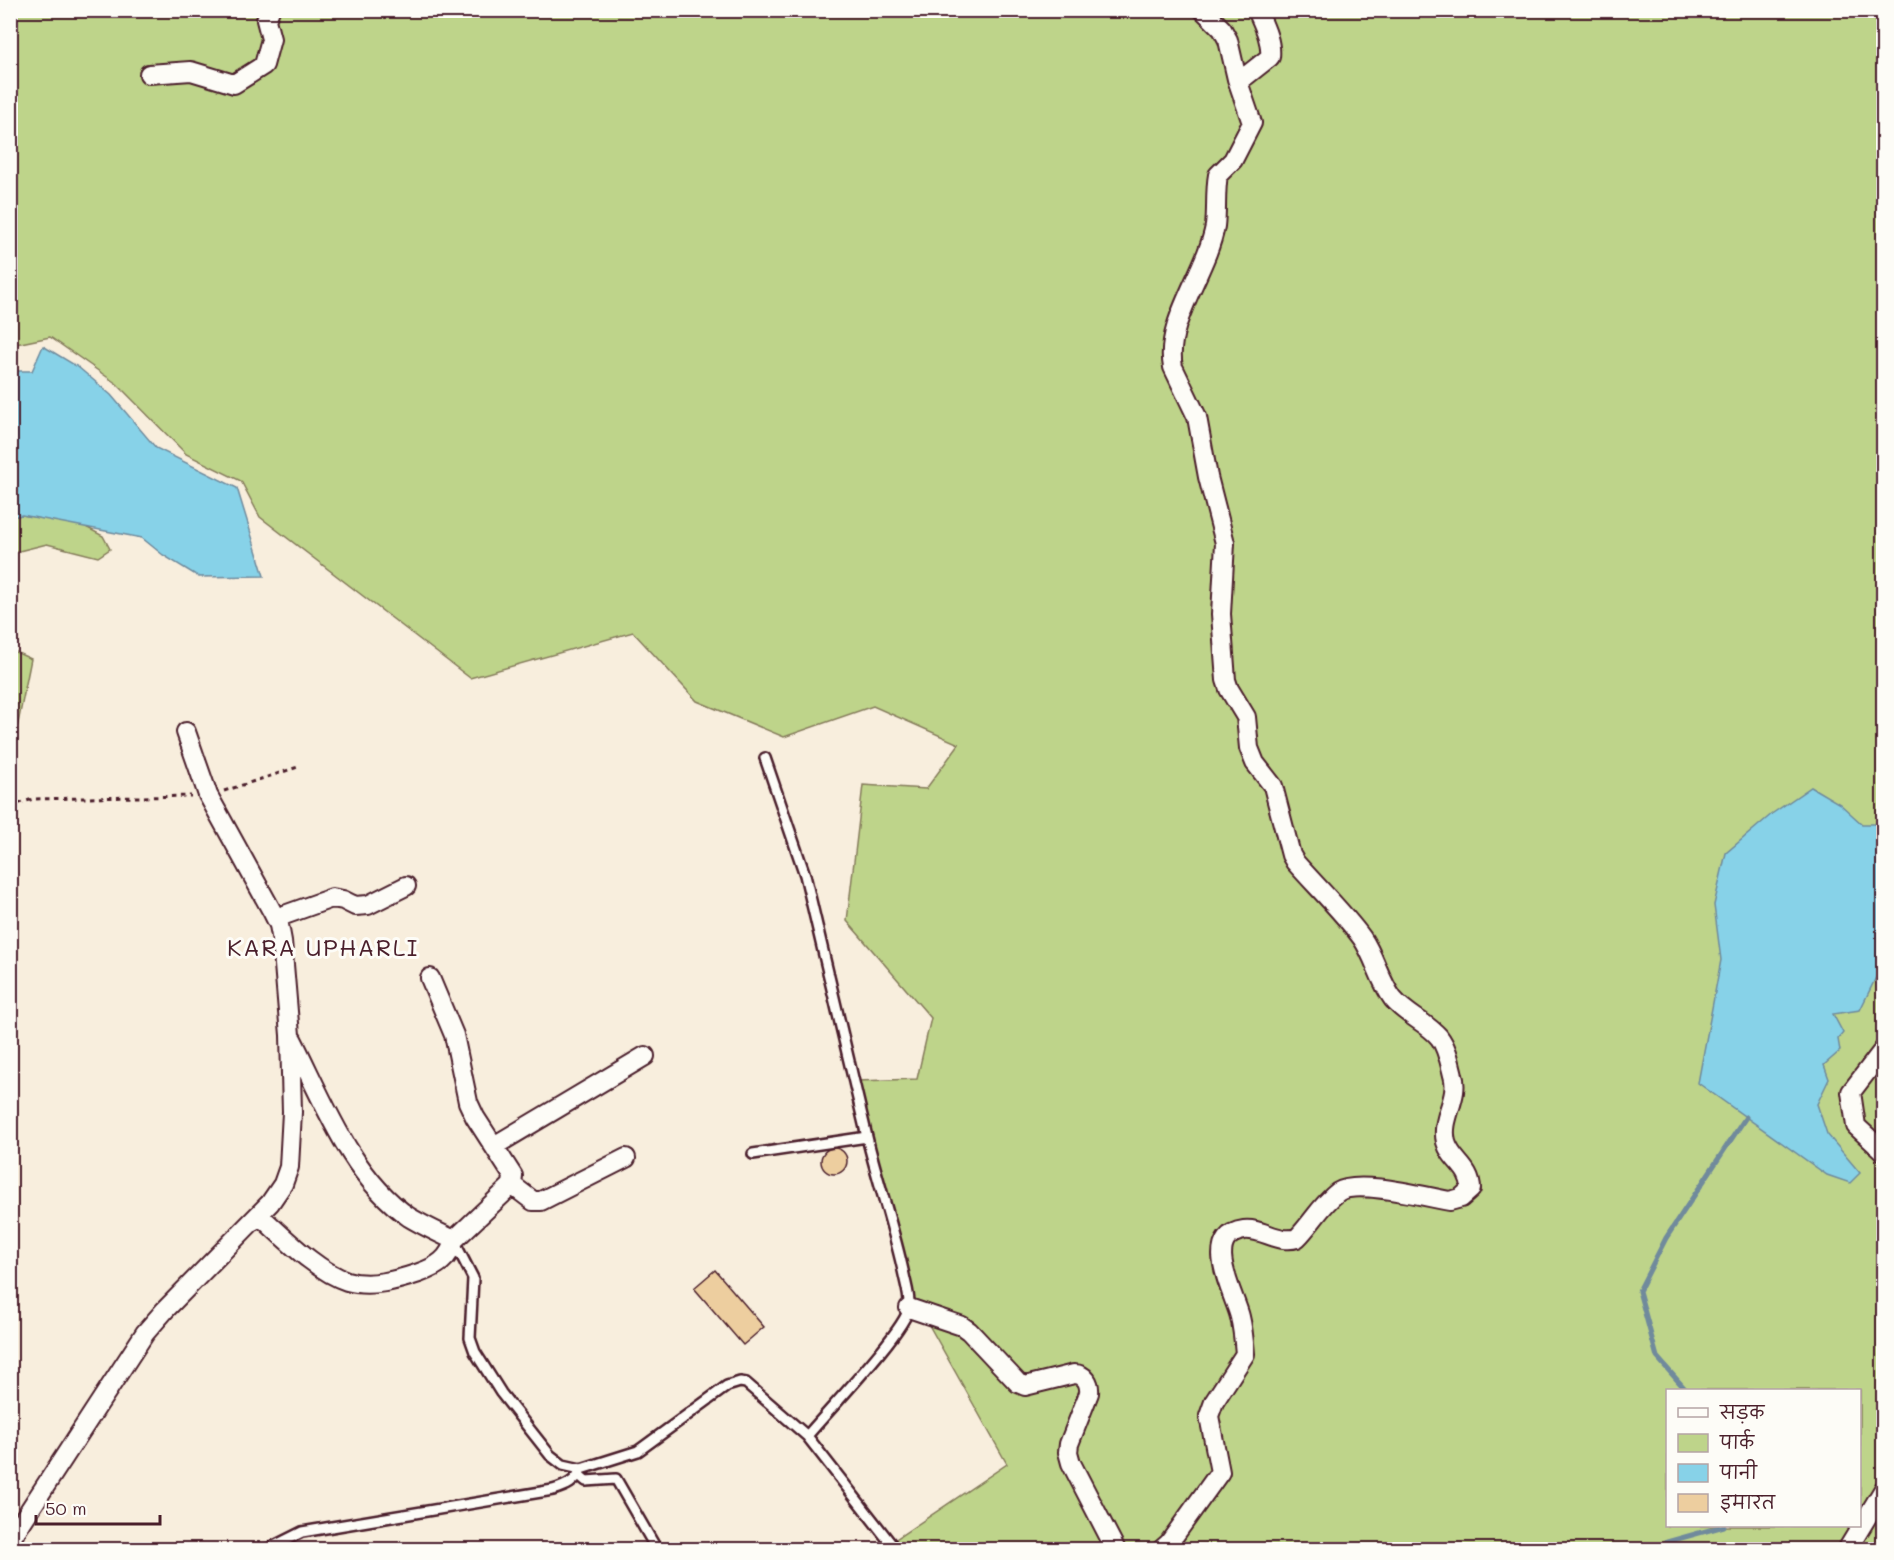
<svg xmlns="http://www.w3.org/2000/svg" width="1894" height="1560" viewBox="0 0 1894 1560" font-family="Mali,'Playpen Sans Deva',sans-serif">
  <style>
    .green { fill: #bed48a; stroke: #847a5a; stroke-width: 1.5; fill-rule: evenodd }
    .water { fill: #87d2e8; stroke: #6f8a9c; stroke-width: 1.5 }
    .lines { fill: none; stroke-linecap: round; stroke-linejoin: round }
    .stream { stroke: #6f8a9c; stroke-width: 5 }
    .building { fill: #edce9f; stroke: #4a1f2b; stroke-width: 1.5 }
    .lane-casing { stroke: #4a1f2b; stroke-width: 14 }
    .street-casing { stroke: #4a1f2b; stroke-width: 22 }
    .path { stroke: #4a1f2b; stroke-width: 3; stroke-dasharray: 4.5 4.5; stroke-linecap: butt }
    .lane { stroke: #fdfcf7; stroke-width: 9 }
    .street { stroke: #fdfcf7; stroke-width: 18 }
    .labels { text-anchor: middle; stroke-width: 6; stroke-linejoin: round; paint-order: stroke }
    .quarter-label { font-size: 24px; letter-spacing: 1.5px; fill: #4a1f2b; stroke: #fdfcf7 }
  </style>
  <rect width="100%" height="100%" fill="#f8eedd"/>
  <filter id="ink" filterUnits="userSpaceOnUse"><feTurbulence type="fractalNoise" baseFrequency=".0167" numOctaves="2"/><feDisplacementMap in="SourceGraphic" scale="12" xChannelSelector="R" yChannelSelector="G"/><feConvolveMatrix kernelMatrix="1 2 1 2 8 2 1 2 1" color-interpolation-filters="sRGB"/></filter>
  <g filter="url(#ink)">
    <!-- green -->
    <path class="green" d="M11,11H1883V1549H899L893,1541L1007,1464L907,1286L858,1081L917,1079L931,1018L847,921L863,785L926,789L959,744L873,706L784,737L697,701L633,632L470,678L260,517L241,481L186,454L117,384L50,337L11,345ZM1668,1390H1860V1526H1668Z
      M22,515L82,525L103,536L110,549L98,557L47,544L11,553L10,517Z
      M11,650L31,659L11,758Z"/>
    <!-- water -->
    <path class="water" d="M43,346L78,367L111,395L156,448L237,488L264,576L199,577L163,555L142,538L22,515L11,517V371H32Z
      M1811,787L1840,804L1862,824H1883V963L1860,1010L1833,1014L1843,1033L1838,1039L1840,1051L1824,1065L1829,1079L1817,1104L1827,1134L1860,1173L1850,1183L1827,1175L1698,1083L1721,960L1714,905L1726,853L1773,813Z"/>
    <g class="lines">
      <!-- stream -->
      <path class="stream" d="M1686,1390L1657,1357L1639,1291L1666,1238L1746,1117
        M1660,1550L1667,1542L1724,1526"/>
    </g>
    <!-- building -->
    <path class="building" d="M821 1161a13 13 0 1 1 26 0a13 13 0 1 1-26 0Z
      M715,1270L764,1327L743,1345L694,1288Z"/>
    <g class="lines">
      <defs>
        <path id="lane" d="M765,758L805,875L867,1137
          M807,1436L896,1550
          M581,1469L638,1451L727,1386L740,1382L746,1383L807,1436C825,1414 907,1329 909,1307C910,1297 906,1285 904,1275C894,1228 878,1183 867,1137L753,1154
          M579,1475L586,1481L616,1479L657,1550
          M266,1550L302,1532L553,1490C566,1486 576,1482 581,1469L563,1465L550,1455L501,1393L475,1352L470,1338L473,1278L455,1243"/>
        <path id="street" d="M149,74L191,71L234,84L264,65L271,39L266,20L270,10
          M1237,79L1246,76L1270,57C1272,41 1263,24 1257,10
          M276,918L332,898L343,900L355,906L368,905L406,886
          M292,1039C323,1100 351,1177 409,1217C424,1226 439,1233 454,1240
          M1884,1049L1851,1092L1856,1126L1884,1152
          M494,1146L645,1056
          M512,1185L533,1201H541L626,1158
          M259,1215C283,1236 316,1271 347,1281C370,1288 398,1280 419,1273C436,1267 450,1259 454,1240L512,1185L513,1176L475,1117L468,1102L454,1035L430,978
          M909,1308L962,1326L969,1331L1018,1383L1025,1386L1074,1374C1085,1374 1090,1383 1089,1393L1069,1444L1068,1452L1071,1463L1116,1550
          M10,1540L145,1333L165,1310L270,1203L283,1184L289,1167L292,1112L290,1035L282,941L279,925L273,913L208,795L186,732
          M1161,1550L1169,1543L1220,1472L1209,1416L1214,1402L1245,1354C1244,1342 1243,1329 1240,1317C1235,1295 1200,1236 1244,1230C1262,1228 1279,1244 1297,1238C1311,1224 1322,1204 1338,1192C1357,1179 1426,1197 1450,1201L1461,1198L1471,1189C1471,1167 1451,1161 1446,1142C1440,1118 1460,1098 1453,1075C1450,1063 1447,1047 1439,1037C1426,1022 1406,1015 1393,999C1379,980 1375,957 1362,938C1343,912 1317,887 1295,862L1291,855L1273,786L1255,763L1249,748L1246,717L1229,689L1226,680L1221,614L1225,543L1208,477L1197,417L1173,367C1164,323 1207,271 1215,226C1217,209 1215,191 1218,175L1233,160L1252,123L1237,79L1228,40L1222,29L1203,10
          M1847,1550L1884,1489"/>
      </defs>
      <!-- lane casing -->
      <use href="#lane" class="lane-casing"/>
      <!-- street casing -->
      <use href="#street" class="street-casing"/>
      <!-- path -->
      <path class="path" d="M224,791L298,767
        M10,806L33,799L191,796"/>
      <!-- lane -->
      <use href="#lane" class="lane"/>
      <!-- street -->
      <use href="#street" class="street"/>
    </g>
  </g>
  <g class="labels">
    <!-- quarter labels -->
    <g class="quarter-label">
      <text x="323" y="956">KARA UPHARLI</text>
    </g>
  </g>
  <!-- margin -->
  <rect width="1894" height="1560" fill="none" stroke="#fdfcf7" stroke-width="36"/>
  <rect x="18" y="18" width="1858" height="1524" fill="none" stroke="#4a1f2b" stroke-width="2" filter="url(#ink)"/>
  <!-- legend -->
  <rect x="1666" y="1389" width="195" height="138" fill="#fdfcf7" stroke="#b5a4a5" stroke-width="1.5"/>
  <rect x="1678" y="1408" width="30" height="9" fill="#fdfcf7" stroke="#b5a4a5" stroke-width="1.5"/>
  <text x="1720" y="1419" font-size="18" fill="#4a1f2b">सड़क</text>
  <rect x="1678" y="1434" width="30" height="18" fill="#bed48a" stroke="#b5a4a5" stroke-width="1.5"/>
  <text x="1720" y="1449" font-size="18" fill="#4a1f2b">पार्क</text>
  <rect x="1678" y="1464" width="30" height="18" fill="#87d2e8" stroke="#b5a4a5" stroke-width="1.5"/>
  <text x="1720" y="1479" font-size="18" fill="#4a1f2b">पानी</text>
  <rect x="1678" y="1494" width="30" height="18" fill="#edce9f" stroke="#b5a4a5" stroke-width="1.5"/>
  <text x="1720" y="1509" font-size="18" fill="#4a1f2b">इमारत</text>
  <!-- scale -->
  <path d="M36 1515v9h124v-9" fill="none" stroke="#4a1f2b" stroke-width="3"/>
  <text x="45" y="1515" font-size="18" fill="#4a1f2b" stroke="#fdfcf7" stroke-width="4.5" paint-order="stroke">50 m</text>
</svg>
